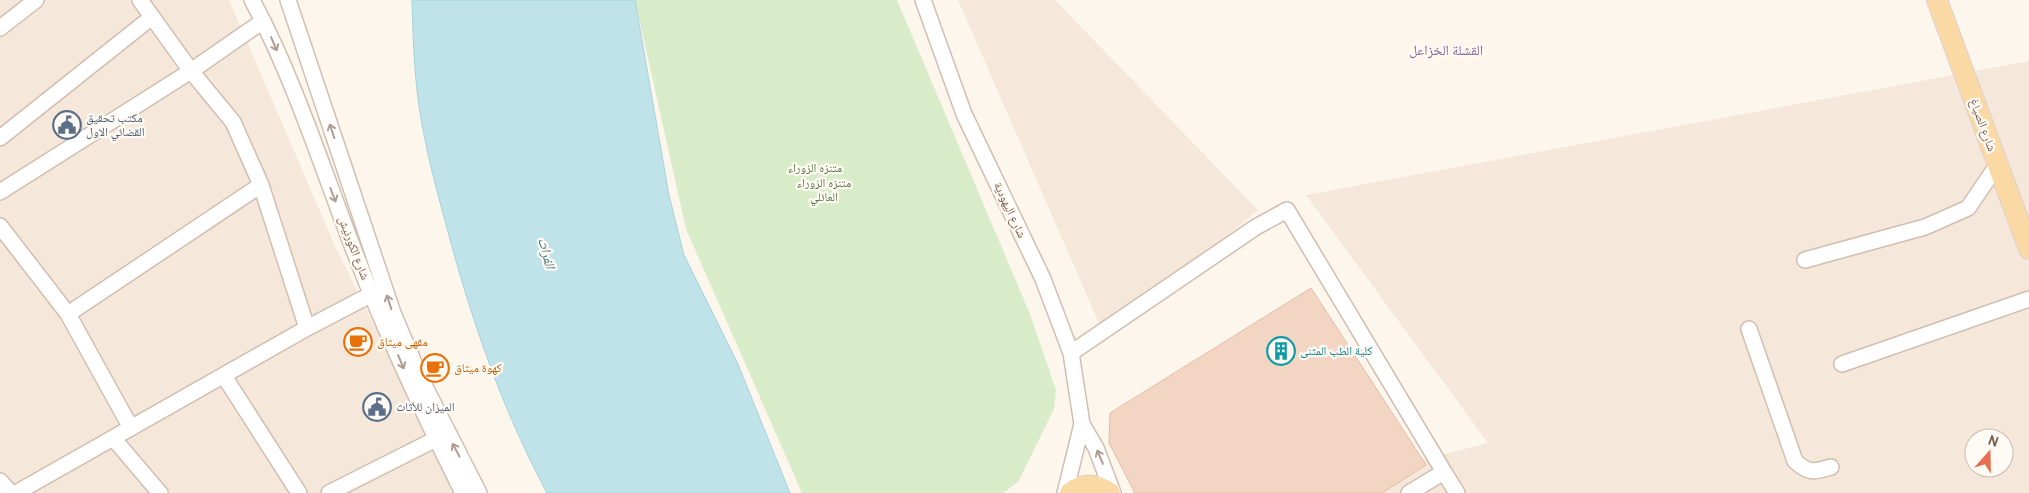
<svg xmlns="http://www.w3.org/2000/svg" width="2029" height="493" viewBox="0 0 2029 493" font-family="Overpass,'Noto Naskh Arabic',sans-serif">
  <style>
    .residential { fill: #f5e8da; fill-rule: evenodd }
    .green { fill: #d8ecc9 }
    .water { fill: #bfe3e8; stroke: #a5d3da }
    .building { fill: #f3d5c3; stroke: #e6bba3 }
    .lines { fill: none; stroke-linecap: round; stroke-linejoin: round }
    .minor-casing { stroke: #d1beb0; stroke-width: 18 }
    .major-casing { stroke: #dad1cd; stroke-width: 22 }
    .minor { stroke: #fff; stroke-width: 15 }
    .major { stroke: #fbd9a5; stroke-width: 20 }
    .oneway { stroke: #af9d94 }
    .labels { text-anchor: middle; stroke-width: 4.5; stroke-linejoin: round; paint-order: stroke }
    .service-label { font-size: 12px; fill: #4e5e75; stroke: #fffaf3; text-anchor: start }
    .street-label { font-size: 12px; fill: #7a5c4d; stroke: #fffaf3 }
    .park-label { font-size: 12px; fill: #537a41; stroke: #fffaf3 }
    .food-label { font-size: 12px; fill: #c56008; stroke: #fffaf3; text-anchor: start }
    .culture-label { font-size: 12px; fill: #0d838f; stroke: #fffaf3; text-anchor: start }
    .neighbourhood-label { font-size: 14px; fill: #846695; stroke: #fffaf3 }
    .water-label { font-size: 14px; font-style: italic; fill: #437c86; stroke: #fffaf3 }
  </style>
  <rect width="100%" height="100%" fill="#fdf6ec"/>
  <!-- residential -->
  <path class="residential" d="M0,0H229L334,244L458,493H0Z
    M958,0H1055L1258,210L1105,337Z
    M2029,61V493H1293L1488,443L1306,195ZM1974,438H2004V468H1974Z"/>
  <!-- green -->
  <path class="green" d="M635,0H897L1030,314L1056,390L1054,409L1018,482L1003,493H802L686,229Z"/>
  <!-- water -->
  <path class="water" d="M412,0H635L669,195L684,255L738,364L790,493H547C502,409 471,319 447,228C436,188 425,147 419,106C414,71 413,35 412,0Z"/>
  <!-- building -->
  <path class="building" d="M1311,288L1426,465L1382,493H1135L1109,443L1110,413Z"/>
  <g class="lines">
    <defs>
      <path id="minor" d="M140,0L191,71L233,122L261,185L307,328
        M252,0C293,76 322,167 353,248C385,332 423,413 463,493
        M288,0L393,313L420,377L479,493
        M923,0L964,114L1043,279L1071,353L1082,424L1065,493
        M0,28L36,0
        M0,138L152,17
        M0,192L191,71L263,21
        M0,226L68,314L131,428
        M1805,260L1925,227L1968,208L1998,164
        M68,314L261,185
        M1749,329L1795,461C1809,474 1814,472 1831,467
        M1071,353L1256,227L1287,210L1444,472L1409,493
        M1842,364L2029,299
        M224,376L299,493
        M1082,424L1096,448L1113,493
        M113,438L160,493
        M1444,472L1457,493
        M0,481L11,493
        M16,493L307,328L372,294
        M329,493L436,439"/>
      <path id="major" d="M1937,0L2029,249
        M1070,493C1083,482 1097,484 1110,493"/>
    </defs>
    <!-- minor casing -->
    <use href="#minor" class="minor-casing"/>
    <!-- major casing -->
    <use href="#major" class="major-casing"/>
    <!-- minor -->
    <use href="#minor" class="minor"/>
    <!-- major -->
    <use href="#major" class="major"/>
  </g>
  <!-- one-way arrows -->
  <defs><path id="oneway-shaft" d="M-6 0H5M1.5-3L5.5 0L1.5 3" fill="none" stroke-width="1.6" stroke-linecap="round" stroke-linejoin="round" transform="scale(1.25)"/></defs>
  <g class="oneway">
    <use href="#oneway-shaft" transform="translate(274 44) rotate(67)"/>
    <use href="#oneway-shaft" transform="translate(332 131) rotate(-108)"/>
    <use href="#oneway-shaft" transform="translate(333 195) rotate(69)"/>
    <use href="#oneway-shaft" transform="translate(389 302) rotate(-108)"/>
    <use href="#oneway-shaft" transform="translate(401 362) rotate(67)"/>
    <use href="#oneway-shaft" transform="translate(456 450) rotate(-118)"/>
    <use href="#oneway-shaft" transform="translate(1100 457) rotate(-113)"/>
  </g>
  <!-- icons -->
  <defs>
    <symbol id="civic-ring" viewBox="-11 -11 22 22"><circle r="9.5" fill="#fffaf3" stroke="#5c6f8a" stroke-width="1.5"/><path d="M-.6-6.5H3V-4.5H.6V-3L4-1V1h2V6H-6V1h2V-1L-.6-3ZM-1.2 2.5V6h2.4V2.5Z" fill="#5c6f8a"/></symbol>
    <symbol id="cafe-ring" viewBox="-11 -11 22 22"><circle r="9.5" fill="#fffaf3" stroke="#e8710a" stroke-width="1.5"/><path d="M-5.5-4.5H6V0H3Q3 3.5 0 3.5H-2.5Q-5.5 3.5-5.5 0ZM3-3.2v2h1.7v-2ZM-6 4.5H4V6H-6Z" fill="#e8710a"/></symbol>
    <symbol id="building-ring" viewBox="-11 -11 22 22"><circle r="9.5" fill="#fffaf3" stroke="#0f9aa8" stroke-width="1.5"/><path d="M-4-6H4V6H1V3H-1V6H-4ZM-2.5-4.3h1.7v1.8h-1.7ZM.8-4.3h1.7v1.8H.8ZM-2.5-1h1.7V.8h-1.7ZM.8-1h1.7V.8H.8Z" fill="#0f9aa8"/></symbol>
  </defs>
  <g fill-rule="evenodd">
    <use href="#civic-ring" x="51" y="109" width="32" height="32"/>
    <use href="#cafe-ring" x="342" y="326" width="32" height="32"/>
    <use href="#building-ring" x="1265" y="335" width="32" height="32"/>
    <use href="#cafe-ring" x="419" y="352" width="32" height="32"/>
    <use href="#civic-ring" x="361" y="391" width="32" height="32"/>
  </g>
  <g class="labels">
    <!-- service labels -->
    <g class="service-label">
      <text x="86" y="122">مكتب تحقيق<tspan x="86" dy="14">القضائي الاول</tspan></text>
      <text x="396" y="411">الميزان للأثاث</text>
    </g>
    <!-- street labels -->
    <g class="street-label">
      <text transform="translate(1983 125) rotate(70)" y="4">شارع الصياغ</text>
      <text transform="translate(1010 210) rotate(65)" y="4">شارع اليهودية</text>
      <text transform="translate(354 248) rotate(69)" y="4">شارع الكورنيش</text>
    </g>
    <!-- park labels -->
    <g class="park-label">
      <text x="815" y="172">متنزه الزوراء</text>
      <text x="824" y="187">متنزه الزوراء<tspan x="824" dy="14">العائلي</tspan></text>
    </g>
    <!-- food labels -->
    <g class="food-label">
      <text x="377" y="346">مقهى ميثاق</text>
      <text x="454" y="372">كهوة ميثاق</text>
    </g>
    <!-- culture labels -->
    <g class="culture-label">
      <text x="1300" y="355">كلية الطب المثنى</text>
    </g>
    <!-- neighbourhood labels -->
    <g class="neighbourhood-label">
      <text x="1446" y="55">القشلة الخزاعل</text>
    </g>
    <!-- water labels -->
    <g class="water-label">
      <text transform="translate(547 253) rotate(75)" y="5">الفرات</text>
    </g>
  </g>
  <!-- north arrow -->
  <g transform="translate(1989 453) rotate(20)"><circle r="24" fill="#fffaf3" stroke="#cabbb1"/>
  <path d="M0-4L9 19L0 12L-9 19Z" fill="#e76f51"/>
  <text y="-8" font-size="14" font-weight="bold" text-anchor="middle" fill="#7a5c4d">N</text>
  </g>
</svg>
